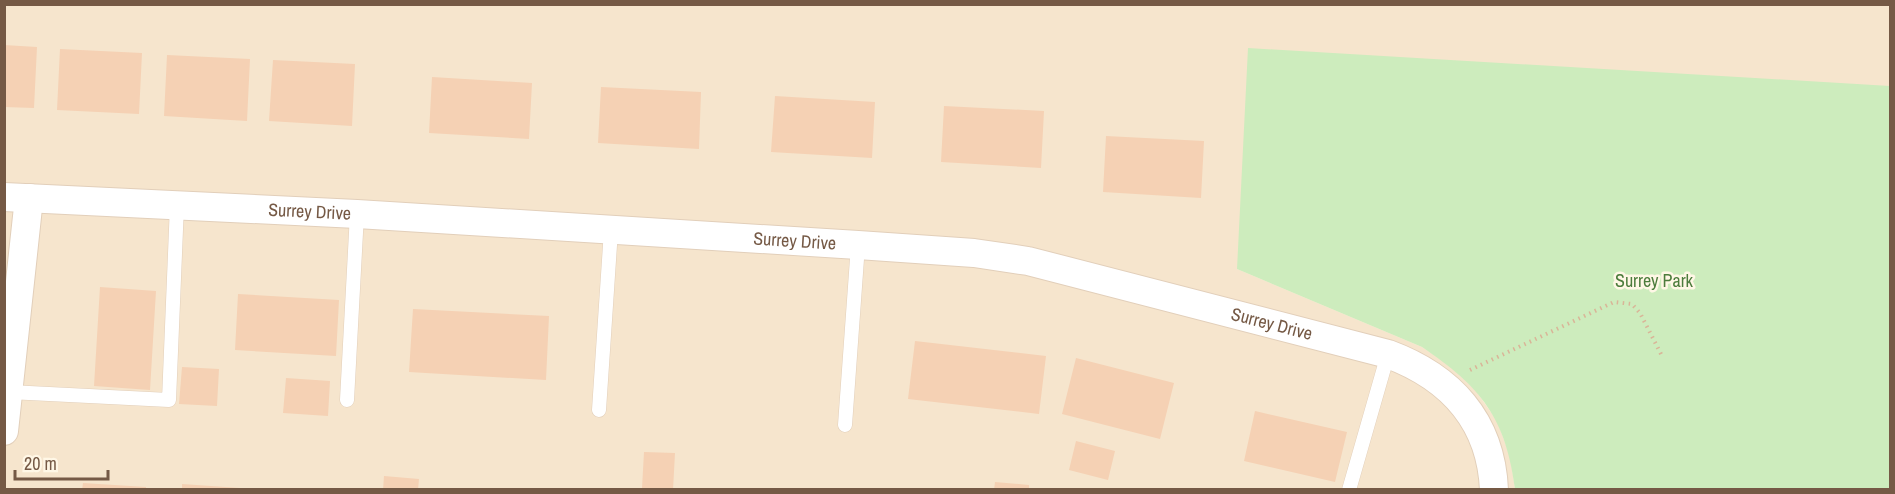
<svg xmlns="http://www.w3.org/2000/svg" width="1895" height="494" viewBox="0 0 1895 494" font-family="'Archivo Narrow',sans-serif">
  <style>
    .residential { fill: #f6e5cd }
    .green { fill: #cdecbd }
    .building { fill: #f5d1b4 }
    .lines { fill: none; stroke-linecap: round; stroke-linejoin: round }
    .lane-casing { stroke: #e2cfba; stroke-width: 15 }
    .street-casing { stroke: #e2cfba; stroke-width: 30 }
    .path { stroke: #d9b598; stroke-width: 4; stroke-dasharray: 1.5 4.5; stroke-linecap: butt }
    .lane { stroke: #fff; stroke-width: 14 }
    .street { stroke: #fff; stroke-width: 28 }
    .labels { text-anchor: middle; stroke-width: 5; stroke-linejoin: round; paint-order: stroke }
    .street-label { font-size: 18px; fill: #755945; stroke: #fff7e6 }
    .park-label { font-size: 18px; fill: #4c7c3c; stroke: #fff7e6 }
  </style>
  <rect width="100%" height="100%" fill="#fef3df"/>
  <!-- residential -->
  <path class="residential" d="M1890,4V91L1237,269L1422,347L1449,365L1476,391L1497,421L1510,456L1515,489L5,490L4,5Z"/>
  <!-- green -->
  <path class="green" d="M1248,48L1890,86V489H1515C1506,418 1481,387 1422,347L1237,269Z"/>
  <!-- building -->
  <path class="building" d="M4,45L37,47L34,108L4,107Z
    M60,49L142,53L139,114L57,110Z
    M167,55L250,59L247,121L164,116Z
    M273,60L355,64L352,126L269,121Z
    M432,77L532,83L529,139L429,133Z
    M601,87L701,92L699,149L598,143Z
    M775,96L875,102L872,158L771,152Z
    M944,106L1044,111L1041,168L941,162Z
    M1106,136L1204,141L1201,198L1103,192Z
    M100,287L156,291L150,390L94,386Z
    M238,294L339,300L336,356L235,350Z
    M413,309L549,316L546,380L409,372Z
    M915,341L1046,356L1039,414L908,399Z
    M1076,358L1174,383L1160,439L1062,414Z
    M182,367L219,369L217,406L179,404Z
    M286,378L330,381L328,416L283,413Z
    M1255,411L1347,432L1335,482L1244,461Z
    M1076,441L1115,451L1108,480L1069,470Z
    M644,452L675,453L673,490L642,488Z
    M384,476L419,479L418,490H383Z
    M995,482L1029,485V490H994Z
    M83,483L146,487V490H82Z
    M182,484L240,488V490H182Z"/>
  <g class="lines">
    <defs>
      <path id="lane" d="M9,392L169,400L177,205
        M347,400L357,214
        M599,410L611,230
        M845,425L858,245
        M1349,490L1388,354"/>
      <g id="street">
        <path id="s1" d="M4,197L357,214L858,245L974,253L1028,261L1388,354C1450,377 1491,420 1494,490"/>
        <path d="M4,431L29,198"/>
      </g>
    </defs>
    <!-- lane casing -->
    <use href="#lane" class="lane-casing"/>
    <!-- street casing -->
    <use href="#street" class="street-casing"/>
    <!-- path -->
    <path class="path" d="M1470,370L1614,302L1632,304L1640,313L1662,356"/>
    <!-- lane -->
    <use href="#lane" class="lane"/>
    <!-- street -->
    <use href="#street" class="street"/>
  </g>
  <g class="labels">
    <!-- street labels -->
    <g class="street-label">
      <text dy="6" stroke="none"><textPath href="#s1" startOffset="306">Surrey Drive</textPath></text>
      <text dy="6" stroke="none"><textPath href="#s1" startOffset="792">Surrey Drive</textPath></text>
      <text dy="6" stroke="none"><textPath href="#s1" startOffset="1278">Surrey Drive</textPath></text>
    </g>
    <!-- park labels -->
    <g class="park-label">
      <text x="1654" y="287">Surrey Park</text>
    </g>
  </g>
  <!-- border -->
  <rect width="1895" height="494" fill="none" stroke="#755945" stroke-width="12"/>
  <!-- scale -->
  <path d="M15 470v9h93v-9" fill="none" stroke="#755945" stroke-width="3"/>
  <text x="24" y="470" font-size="18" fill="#755945" stroke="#fff7e6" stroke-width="4.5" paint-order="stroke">20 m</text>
</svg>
